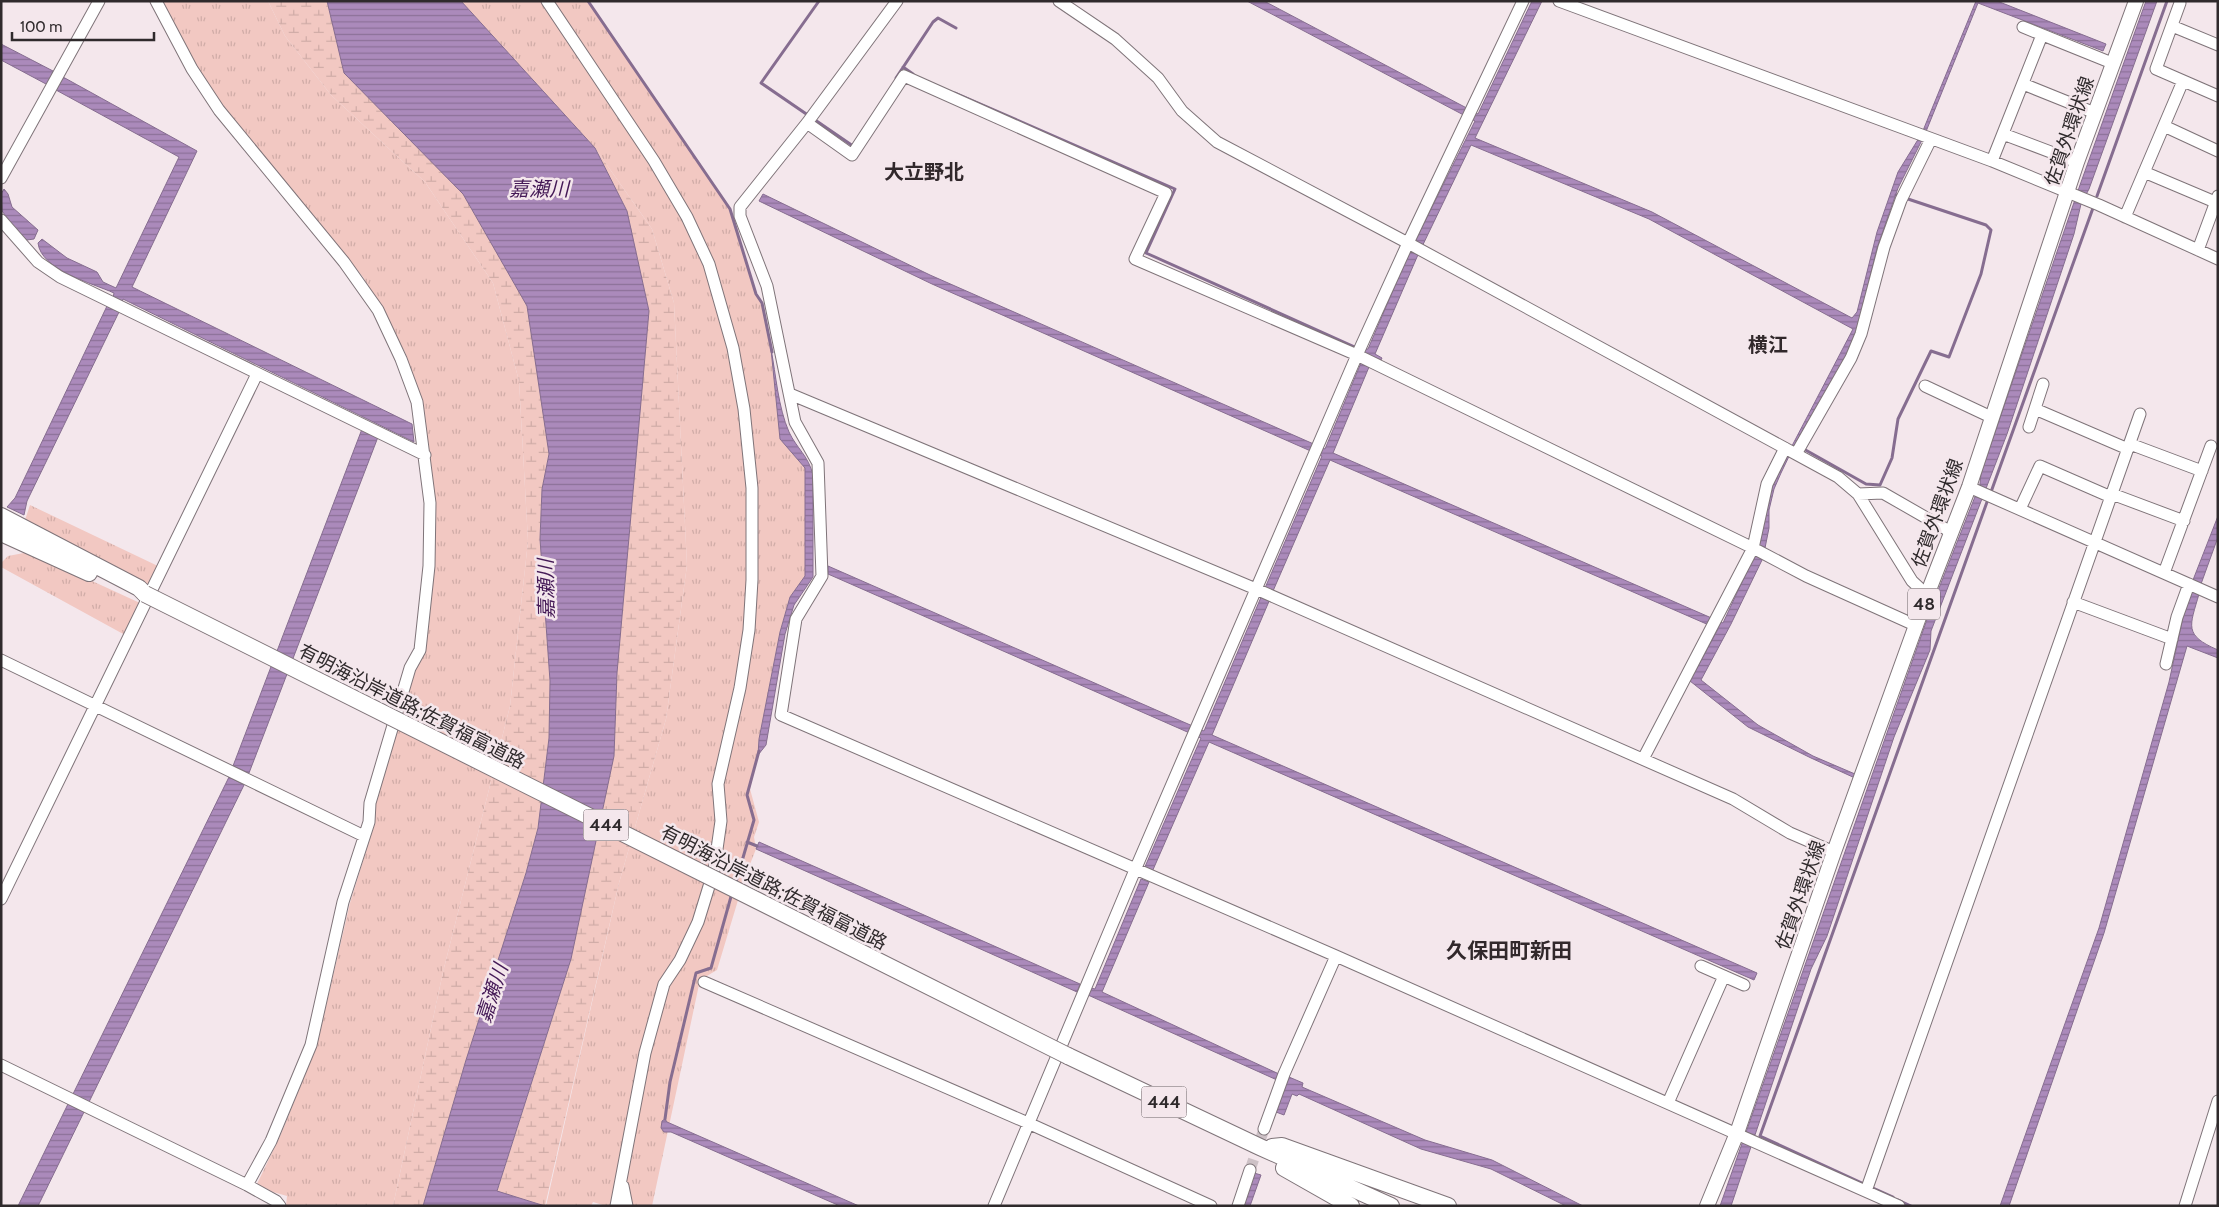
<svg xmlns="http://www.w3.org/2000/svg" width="2219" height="1207" viewBox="0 0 2219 1207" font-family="Cabin,'Noto Sans JP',sans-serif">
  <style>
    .grass { fill: url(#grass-tufts) }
    .wetland { fill: url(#wetland-marsh) }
    .water { fill: url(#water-rules); stroke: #866d90 }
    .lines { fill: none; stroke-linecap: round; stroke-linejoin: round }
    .stream { stroke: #866d90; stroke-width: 3 }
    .minor-tunnel { stroke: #cdc1c6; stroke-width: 11; stroke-dasharray: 11 5.5; stroke-linecap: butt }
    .minor-casing { stroke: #7f7479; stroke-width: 13 }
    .major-casing { stroke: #7f7479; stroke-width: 16 }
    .highway-casing { stroke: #7f7479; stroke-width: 18 }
    .minor { stroke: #fff; stroke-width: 11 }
    .major { stroke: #fff; stroke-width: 14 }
    .highway { stroke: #fff; stroke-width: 16 }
    .highway-bridge-casing { stroke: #7f7479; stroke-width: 18; stroke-linecap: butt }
    .highway-bridge { stroke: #fff; stroke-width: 16 }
    .labels { text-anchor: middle; stroke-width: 5; stroke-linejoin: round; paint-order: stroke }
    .shield { fill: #f4e7ec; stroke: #6a6366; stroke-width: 1 }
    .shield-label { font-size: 18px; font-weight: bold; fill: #2f2a2c }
    .street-label { font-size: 19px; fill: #2f2a2c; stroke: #f4e7ec }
    .neighbourhood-label { font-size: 20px; font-weight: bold; fill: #31282b; stroke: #f4e7ec }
    .water-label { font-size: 20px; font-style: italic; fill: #441956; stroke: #f4e7ec }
    .quarter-label { font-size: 21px; font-weight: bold; fill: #31282b; stroke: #f4e7ec }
  </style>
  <defs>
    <pattern id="grass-tufts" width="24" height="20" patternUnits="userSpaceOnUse" patternTransform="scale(1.25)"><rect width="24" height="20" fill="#f2c8c2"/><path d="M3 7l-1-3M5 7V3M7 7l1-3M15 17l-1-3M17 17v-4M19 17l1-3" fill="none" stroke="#d0aca7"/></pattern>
    <pattern id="wetland-marsh" width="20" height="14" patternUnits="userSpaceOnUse" patternTransform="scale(1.25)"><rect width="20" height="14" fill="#f2c8c2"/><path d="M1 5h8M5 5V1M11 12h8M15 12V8" fill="none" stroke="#d0aca7"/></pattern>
    <pattern id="water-rules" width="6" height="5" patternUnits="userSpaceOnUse" patternTransform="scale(1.25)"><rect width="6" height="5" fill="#ab8abb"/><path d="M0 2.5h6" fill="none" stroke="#8c7198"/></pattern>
  </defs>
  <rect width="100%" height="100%" fill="#f4e7ec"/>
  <!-- grass -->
  <path class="grass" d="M161,1H268L285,36L331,95L425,182L493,283L519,381L528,541L510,706L443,972L393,1206H286L287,1196L273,1192L257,1184L281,1134L317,1045L350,903L375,822L374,805L412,672L433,569L422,402L405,352L363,277L210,91Z
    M461,1H588L730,209L756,294L762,303L771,349L780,439L805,468V576L790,597L780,632L759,739L758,755L750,789L759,822L754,837L756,849L745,877L717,970L700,980L652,1206H606L593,1202L591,1206H546L619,883L666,719L687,565L674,303L652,229L595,148Z
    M30,505L160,567L150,588L25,520Z
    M29,552L140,603L125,635L1,567V563L8,556Z"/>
  <!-- wetland -->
  <path class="wetland" d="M268,1H401L531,157L549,454L542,490L540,539L550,681L549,738L538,828L526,873L466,1060L423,1206H393L443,972L510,706L528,541L519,381L493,283L425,182L331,95L285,36Z
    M595,148L652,229L674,303L687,565L666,719L619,883L545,1206L497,1192L571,959L627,211Z"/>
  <!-- water -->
  <path class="water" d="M327,1H461L595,148L627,211L649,311L617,673L614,756L571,959L497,1191L545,1206H423L466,1060L526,873L538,828L549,738L550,681L540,539L542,489L549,454L527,306L463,194L344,73Z
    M1247,1H1264L1478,114L1532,1H1542L1475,138L1652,212L1852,318L1857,312L1877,232L1898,172L1922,133L1976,1H1997L2106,44L2103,51L1978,3L1925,134L1898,188L1877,248L1857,331L1848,353L1793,448L1781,473L1774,489L1769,510V528L1763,558L1731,624L1701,680L1758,725L1813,756L1855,774V778L1811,758L1748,727L1690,681L1718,629L1330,460L1273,591L1265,588L1322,456L932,284L759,201L763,194L930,275L1325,449L1361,363L1369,367L1333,453L1723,623L1755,554L1770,488L1853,329L1649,219L1471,145L1417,257L1375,354L1382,358L1381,360L1374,357L1372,358L1363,352L1365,349H1368L1409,253L1475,121Z
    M2146,1H2157L2089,189L2081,204L2074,234L2007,434L1931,631L1930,650L1894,737L1827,936L1811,969L1731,1206H1720L1930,611L1980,484L1981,473L2080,185Z
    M1,44L53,71L52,74L62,79L63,77L197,151L132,287L412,424L414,442L123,299L122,302L113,298L114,293C92,283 41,270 38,243L42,239L67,258L97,272L103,282L116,288L179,157L56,90L49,83L46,84L1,60Z
    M4,189L8,194L12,207L38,230L34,239L27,240L21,236L2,211L1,194Z
    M107,306L119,312L27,501L24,515L7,507L15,498Z
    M771,349C776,375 778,407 789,432C797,449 808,455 813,475V577L794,605L785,634L766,745L758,755L759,739L780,632L790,597L805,576V468L780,439Z
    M362,429L378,437L249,773L233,766Z
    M2218,516V537L2201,584L2193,580Z
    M828,566L1204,731L1262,595L1270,599L1212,735L1757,973L1754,980L1209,742L1152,872L1144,869L1201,738L828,574Z
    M2191,591L2199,594C2190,626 2183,635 2218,650V658L2187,646L2104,933L2009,1206H2000L2099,928L2169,682L2183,617Z
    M229,777L244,785L89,1102L73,1094Z
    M759,842L1080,984L1077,992L756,849Z
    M1141,879L1149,882L1102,992L1279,1074L1277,1080L1088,995L1091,988L1095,989Z
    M1289,1077L1303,1083L1302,1087L1425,1140L1492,1160L1583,1206H1566L1491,1169L1421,1149L1299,1094L1297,1096L1292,1094L1284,1115L1276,1112Z
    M68,1104L84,1112L38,1206H18Z
    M665,1119L667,1122L859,1206H840L671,1132H664L661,1128L662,1121Z
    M1254,1173L1261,1175L1250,1206H1243Z"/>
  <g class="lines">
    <!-- stream -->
    <path class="stream" d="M588,1L730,209L756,294L762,303L772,352
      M819,1L761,83L853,146L854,144
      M903,67L913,74
      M896,78L933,22L938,18L956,28
      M955,93L1175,189L1146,253L1357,348
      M2097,196L2167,1
      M1802,448L1866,484L1880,485L1892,458L1898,419L1931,351L1949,357L1981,274L1991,230L1986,225L1896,195
      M1991,492L2093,208
      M747,842L757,846
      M735,885L754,820L747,795L759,751
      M665,1119L670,1082L696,973L711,968L732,893
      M1862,1183L1760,1136L1987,502
      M1873,1188L1893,1197
      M1898,1200L1911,1206"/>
    <!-- minor-tunnel -->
    <path class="minor-tunnel" d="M1250,1170L1264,1129"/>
    <defs>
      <path id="minor" d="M156,1L192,69L219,110L344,262L378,310L401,359L417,402L430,503L429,566L420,650L410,668L370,803L369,822L343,902L311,1045L271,1141L247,1185
        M547,1L654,161L687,217L709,264L733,348L744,409L752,488V580L749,630L740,688L718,784L721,821L714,870L698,922L680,960L664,984L645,1053L616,1206
        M897,1L807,123L740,207V216L767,286L795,422L818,463L822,576L796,619L781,715L1336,956L1899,1206
        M1059,1L1115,39L1158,78L1182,111L1217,142L1408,243L1838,477L1858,494L1912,581L1927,595
        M1559,1L1992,161L2099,205L2218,259
        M2180,3L2156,69L2218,96
        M2172,26L2218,45
        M2023,27L2112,63
        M2023,84L2095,113
        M807,123L852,155L904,76L1166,193L1135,259L1357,355L1753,548L1806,576L1917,626
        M2164,126L2218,151
        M2003,134L2077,162
        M1992,161L2042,35
        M2144,172L2215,202
        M1,178L99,1
        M2125,217L2183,81
        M1,220L38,262L60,277L425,455
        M2198,250L2218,196
        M1925,386L1991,417
        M790,394L1256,589L1733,799L1790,833L1834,852
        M2035,409L2128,449
        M2029,427L2043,384
        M2130,444L2202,471
        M1796,454L1851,358L1861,334L1884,247L1901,200L1931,139
        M1969,487L2218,597
        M1858,494L1883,493L1951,532
        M2112,494L2184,521
        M2020,509L2040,466L2111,497
        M2164,573L2211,446
        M2073,602L2172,639
        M1,660L364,836
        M2166,664L2177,617L2189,584
        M1643,759L1753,548L1767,484L1785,448
        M1,899L257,374
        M1701,966L1744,985
        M704,982L1028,1123L1211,1206
        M1,1065L247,1185L276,1201L280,1206
        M1668,1103L1724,976
        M1264,1129L1284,1074L1336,956
        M623,1186L627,1206
        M1866,1191L2140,414
        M994,1206L1135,870L1357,355L1408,243L1523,1
        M1238,1206L1250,1170
        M2185,1206L2218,1101"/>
      <path id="major" d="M1707,1206L1737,1133L1834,852L1927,595L1969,487L2077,162L2136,1"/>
      <path id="highway" d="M1,516L139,588L145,594
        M1,533L89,573
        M1068,1056L1260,1147L1391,1206
        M1272,1147L1282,1146L1448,1206
        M1284,1168L1351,1206"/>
    </defs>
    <!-- minor casing -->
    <use href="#minor" class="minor-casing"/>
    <!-- major casing -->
    <use href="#major" class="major-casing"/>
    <!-- highway casing -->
    <use href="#highway" class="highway-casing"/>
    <!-- minor -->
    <use href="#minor" class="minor"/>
    <!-- major -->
    <use href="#major" class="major"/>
    <!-- highway -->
    <use href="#highway" class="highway"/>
    <defs>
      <path id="highway-bridge" d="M145,594L1068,1056"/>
    </defs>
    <!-- highway-bridge casing -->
    <use href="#highway-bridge" class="highway-bridge-casing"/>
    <!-- highway-bridge -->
    <use href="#highway-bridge" class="highway-bridge"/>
  </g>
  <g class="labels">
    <!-- shield labels -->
    <g class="shield">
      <rect x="1908" y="588.5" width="32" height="31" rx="4"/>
      <rect x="583.5" y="809.5" width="45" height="31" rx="4"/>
      <rect x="1141.5" y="1086.5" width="45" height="31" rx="4"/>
    </g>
    <g class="shield-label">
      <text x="1924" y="610">48</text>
      <text x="606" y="831">444</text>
      <text x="1164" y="1108">444</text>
    </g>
    <!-- street labels -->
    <g class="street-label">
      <text transform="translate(2069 131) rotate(-71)" y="7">佐賀外環状線</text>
      <text transform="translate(1937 513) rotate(-70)" y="7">佐賀外環状線</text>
      <text transform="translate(412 706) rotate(27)" y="7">有明海沿岸道路;佐賀福富道路</text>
      <text transform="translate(774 887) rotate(27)" y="7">有明海沿岸道路;佐賀福富道路</text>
      <text transform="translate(1800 895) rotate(-71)" y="7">佐賀外環状線</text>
    </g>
    <!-- neighbourhood labels -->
    <g class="neighbourhood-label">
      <text x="924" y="179">大立野北</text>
      <text x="1768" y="352">横江</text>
    </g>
    <!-- water labels -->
    <g class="water-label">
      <text x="539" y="196">嘉瀬川</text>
      <text transform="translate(546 589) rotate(-91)" y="7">嘉瀬川</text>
      <text transform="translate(492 993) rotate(-72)" y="7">嘉瀬川</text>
    </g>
    <!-- quarter labels -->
    <g class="quarter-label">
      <text x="1509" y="958">久保田町新田</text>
    </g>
  </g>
  <!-- border -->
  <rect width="2219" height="1207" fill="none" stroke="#2f2a2c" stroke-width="5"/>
  <!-- scale -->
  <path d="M12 32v8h142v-8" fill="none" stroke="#2f2a2c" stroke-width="2.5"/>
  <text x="20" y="32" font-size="15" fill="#2f2a2c" stroke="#f4e7ec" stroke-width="4" paint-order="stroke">100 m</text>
</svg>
